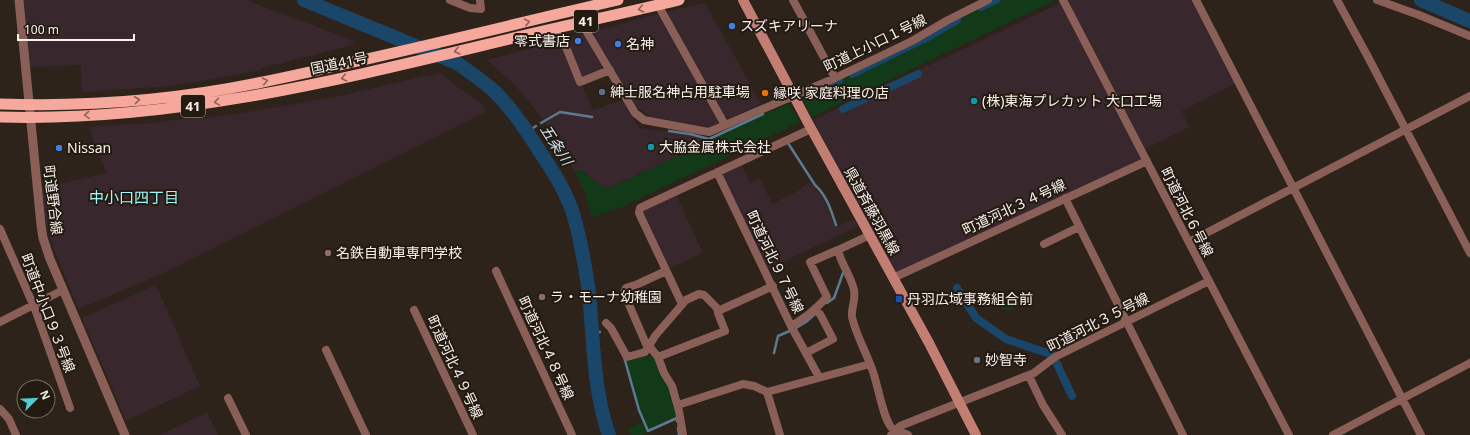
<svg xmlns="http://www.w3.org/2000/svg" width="1470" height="435" viewBox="0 0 1470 435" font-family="'Noto Sans','Noto Sans JP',sans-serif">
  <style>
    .industrial { fill: #39272e }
    .green { fill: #123918 }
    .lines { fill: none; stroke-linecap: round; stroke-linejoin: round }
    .stream { stroke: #5d7990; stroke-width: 2.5 }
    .canal { stroke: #1a4669; stroke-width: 8 }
    .river { stroke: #1a4669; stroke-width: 14 }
    .minor { stroke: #8a5f57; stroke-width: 8 }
    .tertiary { stroke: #8a5f57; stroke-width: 9 }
    .secondary { stroke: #c37e73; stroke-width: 10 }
    .trunk { stroke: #f6a89c; stroke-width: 11 }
    .oneway { stroke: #8c6157 }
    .shop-dot { fill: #3f7fe0; stroke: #231a12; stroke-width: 1.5 }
    .service-dot { fill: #5c6f8a; stroke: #231a12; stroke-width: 1.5 }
    .food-dot { fill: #e8710a; stroke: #231a12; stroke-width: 1.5 }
    .culture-dot { fill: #0f9aa8; stroke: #231a12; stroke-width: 1.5 }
    .education-dot { fill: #8d6e63; stroke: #231a12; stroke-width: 1.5 }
    .transit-dot { fill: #1a4fb4; stroke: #231a12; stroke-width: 1.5 }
    .worship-dot { fill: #6b7280; stroke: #231a12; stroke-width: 1.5 }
    .labels { text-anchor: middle; stroke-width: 4; stroke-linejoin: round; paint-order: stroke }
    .shield { fill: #231a12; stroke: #b8b0ab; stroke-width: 1 }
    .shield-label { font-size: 13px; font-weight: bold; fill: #f8f1ec }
    .poi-label { font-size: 14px; fill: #f8f1ec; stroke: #231a12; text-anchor: start }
    .street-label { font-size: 14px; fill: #f8f1ec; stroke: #231a12 }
    .water-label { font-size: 15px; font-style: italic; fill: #cbdeef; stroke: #231a12 }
    .neighbourhood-label { font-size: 15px; fill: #a1f3fa; stroke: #231a12 }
  </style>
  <rect width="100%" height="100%" fill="#2d231b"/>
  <!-- industrial -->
  <path class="industrial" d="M24,0H246L354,41L353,45L261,68L262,70L172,86L82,92L81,65L30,67Z
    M1067,0H1192L1236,83L1182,111L1189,127L1140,152L1143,159L896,274L813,120Z
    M705,3L761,104L730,118L724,116L667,14L669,11Z
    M657,14L660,15L718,121L717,124L710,127L652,117L636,107L594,35L595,31Z
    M583,34L586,36L603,65L601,70L585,76L581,74L567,39Z
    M560,41L578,86L582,85L593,110L623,100L639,128L690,135L711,141L606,189L593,180L582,170L575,172L543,119L516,86L487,60Z
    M441,73L456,86L482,104L487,111L155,277L83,307L78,308L54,249L46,223L44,222L41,188L107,173L88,127L150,123L198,117V119L243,113L340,96L428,75V76Z
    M741,165L750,183L760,178L772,204L796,192L810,182L825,201L835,227L854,219L858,226L768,269L723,175L724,173Z
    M676,195L703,253L670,268L644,213V210Z
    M156,285L200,386L126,421L82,318Z
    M207,412L218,435H160Z"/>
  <!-- green -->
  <path class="green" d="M997,0H1056L812,117L802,97L899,53L926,39L952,23Z
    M789,103L800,122L798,123L622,207L592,217L585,193L575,172L582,170L593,180L607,189L710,141L709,140Z
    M1001,291L1014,301L1015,305L1012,310L1006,311L992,301V298L994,292Z
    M646,355L654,357L669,385L677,417L649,430L639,410L626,360Z
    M643,422L648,432L642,435H631L628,428Z"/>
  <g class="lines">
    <!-- stream -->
    <path class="stream" d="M541,123L560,112L592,117
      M669,131L690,134L709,139L763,114
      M527,132L536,126
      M788,143L815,185C827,196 831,210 836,225
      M827,303L834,298L843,273
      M796,328L806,322L816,313
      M592,332H600
      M774,353L778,336L792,330
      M624,357L639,410L648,431L677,418V421
      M678,428L679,435"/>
    <!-- canal -->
    <path class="canal" d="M981,7L996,0
      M852,74L926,38L957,20
      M811,93L839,80
      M843,109L918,74
      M957,288L976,318L1006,339L1053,355
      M1056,362L1072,396"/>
    <!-- river -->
    <path class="river" d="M304,0L457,63C470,72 483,81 495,92C514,111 528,133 542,155C553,171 563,187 570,205C579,228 584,261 588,285C594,335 592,387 609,435
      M1421,0L1470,21"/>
    <!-- minor -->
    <path class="minor" d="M450,0L470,8L481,9L480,0
      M793,0L835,78
      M1063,0L1289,435
      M1196,0L1421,435
      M1337,0L1368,57L1470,253
      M1377,0L1419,15L1470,36
      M658,5L725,125
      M581,22L635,113L644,120L709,132L835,78L912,41L948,20L988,0
      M558,27L580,82L610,70
      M717,172L791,326C806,318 816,309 827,297L810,262L838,250
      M1065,198L1183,435
      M0,229L35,309L70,408
      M870,235L838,250C841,264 851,276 854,290C856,299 851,308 852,317C856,335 866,352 872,369C878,384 882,415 891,427C895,432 903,432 908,435
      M1189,242L1470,96
      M1044,244L1079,227
      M496,271L572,435
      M893,278L1147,161
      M682,304L639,213L640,208L811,129
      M414,310L473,435
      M0,322L63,290
      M606,323L611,328L627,357L645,352L649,346L646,344L624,293L626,288L638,284L666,271
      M791,326L819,377
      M326,350L366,435
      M806,353L833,339L820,314L815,310
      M658,357L725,331L718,313V311L773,286
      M1029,376L1043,405L1062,435
      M767,392L780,435
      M228,398L246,435
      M678,405L743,384L754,386L767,392L870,364
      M0,409L9,419L16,435
      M683,435L679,411L672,386L664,373L658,357L649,346L655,336L686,300L699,294L704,295L716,307L718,311
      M891,435L900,426L1034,373L1055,357L1209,281
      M1333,435L1470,363"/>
    <!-- tertiary -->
    <path class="tertiary" d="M19,0L41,225L43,238L50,259L125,435"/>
    <!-- secondary -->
    <path class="secondary" d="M743,0L807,121L929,343L976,435"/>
    <!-- trunk -->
    <path class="trunk" d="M0,104C86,107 174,100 258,83C287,77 315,71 344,64C436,44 527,21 618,0
      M0,117C168,122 331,82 493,43C554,28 617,15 679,0"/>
  </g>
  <!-- one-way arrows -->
  <defs><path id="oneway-chevron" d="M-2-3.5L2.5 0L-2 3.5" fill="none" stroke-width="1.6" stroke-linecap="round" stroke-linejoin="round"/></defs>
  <g class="oneway">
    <use href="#oneway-chevron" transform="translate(641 9) rotate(168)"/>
    <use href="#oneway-chevron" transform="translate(527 22) rotate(-13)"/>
    <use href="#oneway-chevron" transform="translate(457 51) rotate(166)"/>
    <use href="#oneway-chevron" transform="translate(344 78) rotate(168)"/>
    <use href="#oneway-chevron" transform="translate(265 81) rotate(-12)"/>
    <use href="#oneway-chevron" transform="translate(137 100) rotate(-6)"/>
    <use href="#oneway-chevron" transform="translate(217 102) rotate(171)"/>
    <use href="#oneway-chevron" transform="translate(87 115) rotate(177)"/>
  </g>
  <!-- markers -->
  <g class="shop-dot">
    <circle cx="732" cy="26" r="4"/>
    <circle cx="578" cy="41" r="4"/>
    <circle cx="618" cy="44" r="4"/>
    <circle cx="59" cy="148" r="4"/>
  </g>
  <circle class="service-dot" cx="602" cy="92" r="4"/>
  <circle class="food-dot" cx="765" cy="93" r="4"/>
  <g class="culture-dot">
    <circle cx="974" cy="101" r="4"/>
    <circle cx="651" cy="147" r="4"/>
  </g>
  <g class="education-dot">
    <circle cx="328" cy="253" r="4"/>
    <circle cx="542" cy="297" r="4"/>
  </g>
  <rect class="transit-dot" x="895" y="295" width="8" height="8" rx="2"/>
  <circle class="worship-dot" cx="977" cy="360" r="4"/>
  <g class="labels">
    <!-- shield labels -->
    <g class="shield">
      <rect x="574" y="10" width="24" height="22" rx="3"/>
      <rect x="181" y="95" width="24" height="22" rx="3"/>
    </g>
    <g class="shield-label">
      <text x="586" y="26">41</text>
      <text x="193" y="111">41</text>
    </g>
    <!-- poi labels -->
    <g class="poi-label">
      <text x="740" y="31">スズキアリーナ</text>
      <text x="570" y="46" text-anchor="end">零式書店</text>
      <text x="626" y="49">名神</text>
      <text x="610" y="97">紳士服名神占用駐車場</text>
      <text x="773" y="98">縁咲 家庭料理の店</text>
      <text x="982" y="106">(株)東海プレカット 大口工場</text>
      <text x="659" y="152">大脇金属株式会社</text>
      <text x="67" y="153">Nissan</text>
      <text x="336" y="258">名鉄自動車専門学校</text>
      <text x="550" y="302">ラ・モーナ幼稚園</text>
      <text x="907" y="304">丹羽広域事務組合前</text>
      <text x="985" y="365">妙智寺</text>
    </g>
    <!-- street labels -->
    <g class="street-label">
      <text transform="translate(875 43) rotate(-26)" y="5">町道上小口１号線</text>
      <text transform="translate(339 63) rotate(-12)" y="5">国道41号</text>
      <text transform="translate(53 200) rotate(83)" y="5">町道野合線</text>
      <text transform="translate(1014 207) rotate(-25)" y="5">町道河北３４号線</text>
      <text transform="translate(872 211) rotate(61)" y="5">県道斉藤羽黒線</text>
      <text transform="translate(1187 212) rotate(63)" y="5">町道河北６号線</text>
      <text transform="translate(775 262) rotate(64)" y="5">町道河北９７号線</text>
      <text transform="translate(48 313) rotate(69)" y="5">町道中小口９３号線</text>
      <text transform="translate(1098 322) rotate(-27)" y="5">町道河北３５号線</text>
      <text transform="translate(546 348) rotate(65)" y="5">町道河北４８号線</text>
      <text transform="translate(455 367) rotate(65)" y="5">町道河北４９号線</text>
    </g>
    <!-- water labels -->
    <g class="water-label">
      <text transform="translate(556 145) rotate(57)" y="5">五条川</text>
    </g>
    <!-- neighbourhood labels -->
    <g class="neighbourhood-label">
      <text x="134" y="203">中小口四丁目</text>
    </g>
  </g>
  <!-- north arrow -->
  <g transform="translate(36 399) rotate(66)"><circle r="19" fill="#231a12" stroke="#787069"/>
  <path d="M0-3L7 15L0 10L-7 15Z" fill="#52ccd5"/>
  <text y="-6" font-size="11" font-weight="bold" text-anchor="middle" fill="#f8f1ec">N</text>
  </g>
  <!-- scale -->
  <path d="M18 34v6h116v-6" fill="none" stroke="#f8f1ec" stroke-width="2"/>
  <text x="24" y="34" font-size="12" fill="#f8f1ec" stroke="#231a12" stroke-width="3" paint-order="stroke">100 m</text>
</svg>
